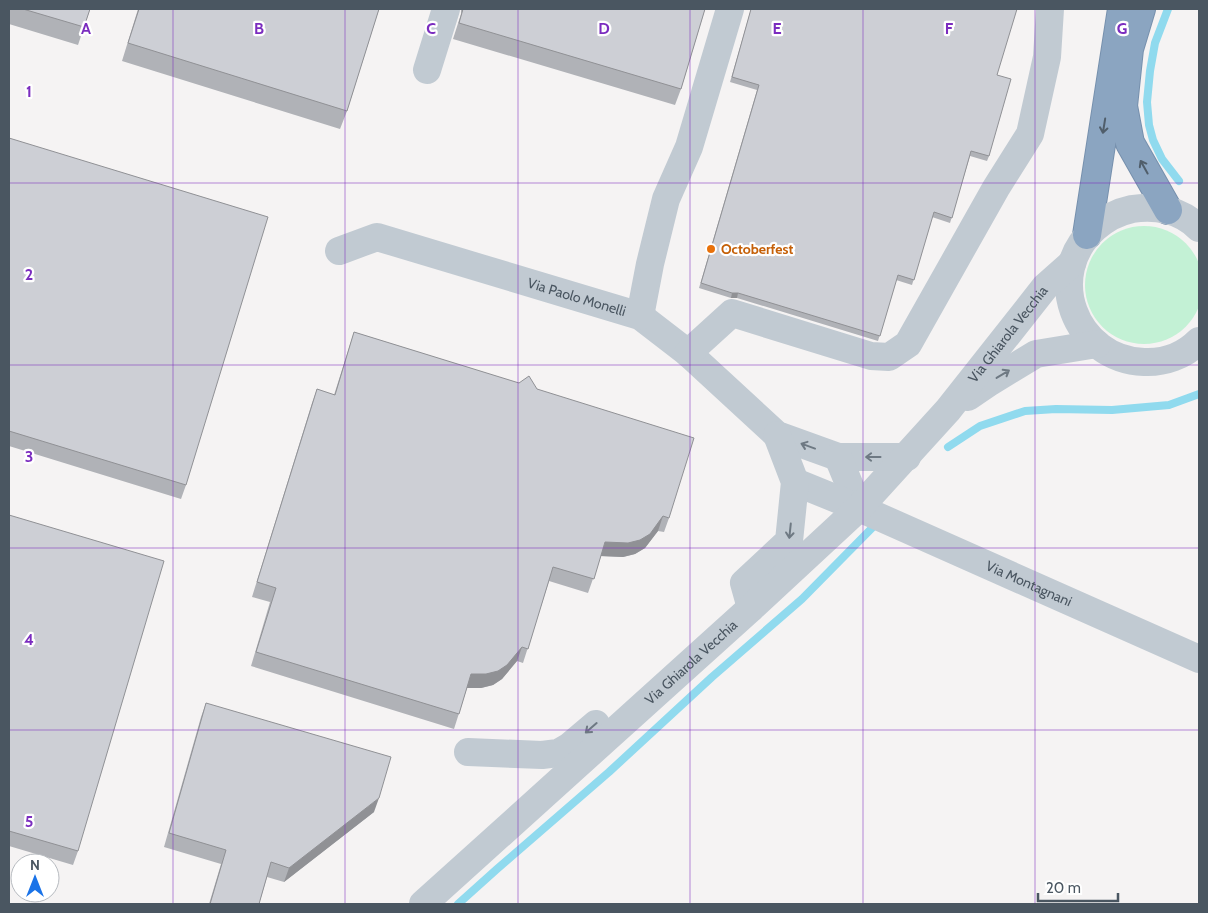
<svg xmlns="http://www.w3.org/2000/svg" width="1208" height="913" viewBox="0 0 1208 913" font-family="Cabin,sans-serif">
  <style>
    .green { fill: #c3f1d5 }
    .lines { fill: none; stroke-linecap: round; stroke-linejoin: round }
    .stream { stroke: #90daee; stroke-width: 8 }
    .highway-casing { stroke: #7690ad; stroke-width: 30 }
    .minor { stroke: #c1cad2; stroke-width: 28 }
    .highway { stroke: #8ba5c1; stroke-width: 28 }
    .wall { fill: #b0b2b7 }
    .shaded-wall { fill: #909195 }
    .building { fill: #cdcfd5; stroke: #909195 }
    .oneway { stroke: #505e6b }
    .oneway2 { stroke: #6e7983 }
    .grid { fill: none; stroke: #7b2cbf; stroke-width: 1; stroke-opacity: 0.55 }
    .food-dot { fill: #e8710a; stroke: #fff; stroke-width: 2 }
    .labels { text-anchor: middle; stroke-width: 4.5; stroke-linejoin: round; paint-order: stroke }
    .food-label { font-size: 14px; font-weight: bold; fill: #c56008; stroke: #fff; text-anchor: start }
    .street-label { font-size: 14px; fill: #4a5661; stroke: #fff }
    .grid-label { font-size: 16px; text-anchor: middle; font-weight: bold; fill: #7b2cbf; stroke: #fff; stroke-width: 4.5; stroke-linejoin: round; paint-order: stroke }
  </style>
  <rect width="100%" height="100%" fill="#f5f3f3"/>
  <!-- green -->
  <path class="green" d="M1085 285a59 59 0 1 1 118 0a59 59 0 1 1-118 0Z"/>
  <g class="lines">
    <!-- stream -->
    <path class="stream" d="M1168,9L1155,43L1150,71L1147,102L1149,125L1153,140L1162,159L1179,181
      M948,447L980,426L1025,411L1056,409L1112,410L1169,405L1199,394
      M458,904L497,869L609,772L712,677L802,599L873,527"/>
    <defs>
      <path id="highway" d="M1141,9L1129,49L1123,106L1130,143L1168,210
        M1087,235L1122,9"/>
    </defs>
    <!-- highway casing -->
    <use href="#highway" class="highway-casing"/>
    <!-- minor -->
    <g class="minor">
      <path d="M427,70L446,9"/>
      <path d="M1199,228C1181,210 1156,205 1132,209C1118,212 1106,218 1095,228C1043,274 1074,359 1144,362C1164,363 1184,356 1199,341"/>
      <path id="s1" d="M339,251L377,237L640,316L688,353L777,435L838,457H907"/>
      <path d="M640,316L650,264L666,199L689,147L730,9"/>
      <path d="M688,353L732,313L871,356L889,357L908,344L996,188L1030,134L1047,57L1050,9"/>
      <path d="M968,397L990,382L1036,354L1097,344"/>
      <path d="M838,457L859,508"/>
      <path id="s2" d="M795,482L859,508L1199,659"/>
      <path d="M751,608L744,583L789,541L795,482L777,435"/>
      <path d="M468,752L542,755L558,753L570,746L596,724"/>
      <path id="s3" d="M423,904L751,608L859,508L948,410L1045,287L1072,263"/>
    </g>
    <!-- highway -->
    <use href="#highway" class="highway"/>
  </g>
  <!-- wall -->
  <path class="wall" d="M9,9H90L78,45L9,24Z
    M138,9H379L347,111L340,129L122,61Z
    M461,9H705L681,89L675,105L453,39L461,14Z
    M751,9L997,75L989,156L987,161L970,156L950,223L932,217L912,285L896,280L878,341L737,298H731L699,288L757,90L730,82Z
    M9,138L186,485L181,499L9,446Z
    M354,332L537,389L669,518L664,532L658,531L645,548L635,554L623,557L601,556L588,593L549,581L523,663L517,661L502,679L493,685L481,688H467L454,729L251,666L270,602L252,597L312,403L317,389L334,395Z
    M9,515L78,851L73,865L9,846Z
    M206,703L374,812L284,882L267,877L259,904H209L221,864L164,847L201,717Z"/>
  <!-- shaded-wall -->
  <path class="shaded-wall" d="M732,293H738L737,298H731Z
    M663,516L658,531L645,548L635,554L623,557L600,556L605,542Z
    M522,647L517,661L502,679L493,685L481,688H466L471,674Z
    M379,798L374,812L284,882L289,868Z"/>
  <!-- building -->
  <path class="building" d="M23,9H90L84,27Z
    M139,9H379L347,111L128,43Z
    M463,9H705L681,89L459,23Z
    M751,9H1017L997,75L1011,79L989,156L971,151L952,218L934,212L914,280L898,275L880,336L738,293H732L701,283L759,85L732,77Z
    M9,138L268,217L186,485L9,431Z
    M354,332L519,383L529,376L537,389L694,438L669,518L663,516L650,534L640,540L628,543L605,542L594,579L553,567L528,649L522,647L507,665L498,671L486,674H471L459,714L256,652L276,588L257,582L317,389L335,395Z
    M9,515L164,561L78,851L9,831Z
    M206,703L391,757L379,798L289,868L271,862L259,904H210L226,850L169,833Z"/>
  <!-- one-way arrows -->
  <defs><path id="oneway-shaft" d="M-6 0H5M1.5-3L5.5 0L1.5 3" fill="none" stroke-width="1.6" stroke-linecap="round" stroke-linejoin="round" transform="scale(1.25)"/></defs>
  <g class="oneway">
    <use href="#oneway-shaft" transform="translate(1104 126) rotate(99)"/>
    <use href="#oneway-shaft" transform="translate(1144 167) rotate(-119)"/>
  </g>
  <g class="oneway2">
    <use href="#oneway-shaft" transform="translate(1003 374) rotate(-31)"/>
    <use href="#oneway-shaft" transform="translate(808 446) rotate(-160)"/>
    <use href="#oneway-shaft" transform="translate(873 457) rotate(180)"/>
    <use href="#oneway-shaft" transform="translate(790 531) rotate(96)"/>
    <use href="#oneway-shaft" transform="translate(591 728) rotate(139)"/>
  </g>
  <!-- grid -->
  <path class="grid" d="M173,9V904M345,9V904M518,9V904M690,9V904M863,9V904M1035,9V904M9,183H1199M9,365H1199M9,548H1199M9,730H1199"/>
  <!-- markers -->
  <circle class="food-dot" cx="711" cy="249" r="5"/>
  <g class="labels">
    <!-- food labels -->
    <g class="food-label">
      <text x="721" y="254">Octoberfest</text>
    </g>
    <!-- street labels -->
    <g class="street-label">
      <text dy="5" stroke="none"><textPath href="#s1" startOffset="249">Via Paolo Monelli</textPath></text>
      <text dy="5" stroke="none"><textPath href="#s3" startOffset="818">Via Ghiarola Vecchia</textPath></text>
      <text dy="5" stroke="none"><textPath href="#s2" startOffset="255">Via Montagnani</textPath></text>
      <text dy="5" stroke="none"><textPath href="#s3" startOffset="361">Via Ghiarola Vecchia</textPath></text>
    </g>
  </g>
  <g class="grid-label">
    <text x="86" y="34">A</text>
    <text x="259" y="34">B</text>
    <text x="431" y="34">C</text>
    <text x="604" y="34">D</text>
    <text x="777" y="34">E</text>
    <text x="949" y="34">F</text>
    <text x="1122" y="34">G</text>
    <text x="29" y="97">1</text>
    <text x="29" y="280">2</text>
    <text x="29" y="462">3</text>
    <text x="29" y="645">4</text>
    <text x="29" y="827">5</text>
  </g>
  <!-- border -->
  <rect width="1208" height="913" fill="none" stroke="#4a5661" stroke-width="20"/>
  <!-- north arrow -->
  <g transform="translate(35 878)"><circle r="24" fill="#ffffff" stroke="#b7bbc0"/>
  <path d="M0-4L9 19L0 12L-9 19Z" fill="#1a73e8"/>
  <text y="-8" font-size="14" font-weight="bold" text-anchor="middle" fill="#4a5661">N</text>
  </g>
  <!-- scale -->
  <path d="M1038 893v8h80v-8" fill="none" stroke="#4a5661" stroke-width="2.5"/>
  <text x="1046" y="893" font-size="15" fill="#4a5661" stroke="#ffffff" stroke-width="4" paint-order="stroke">20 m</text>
</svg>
